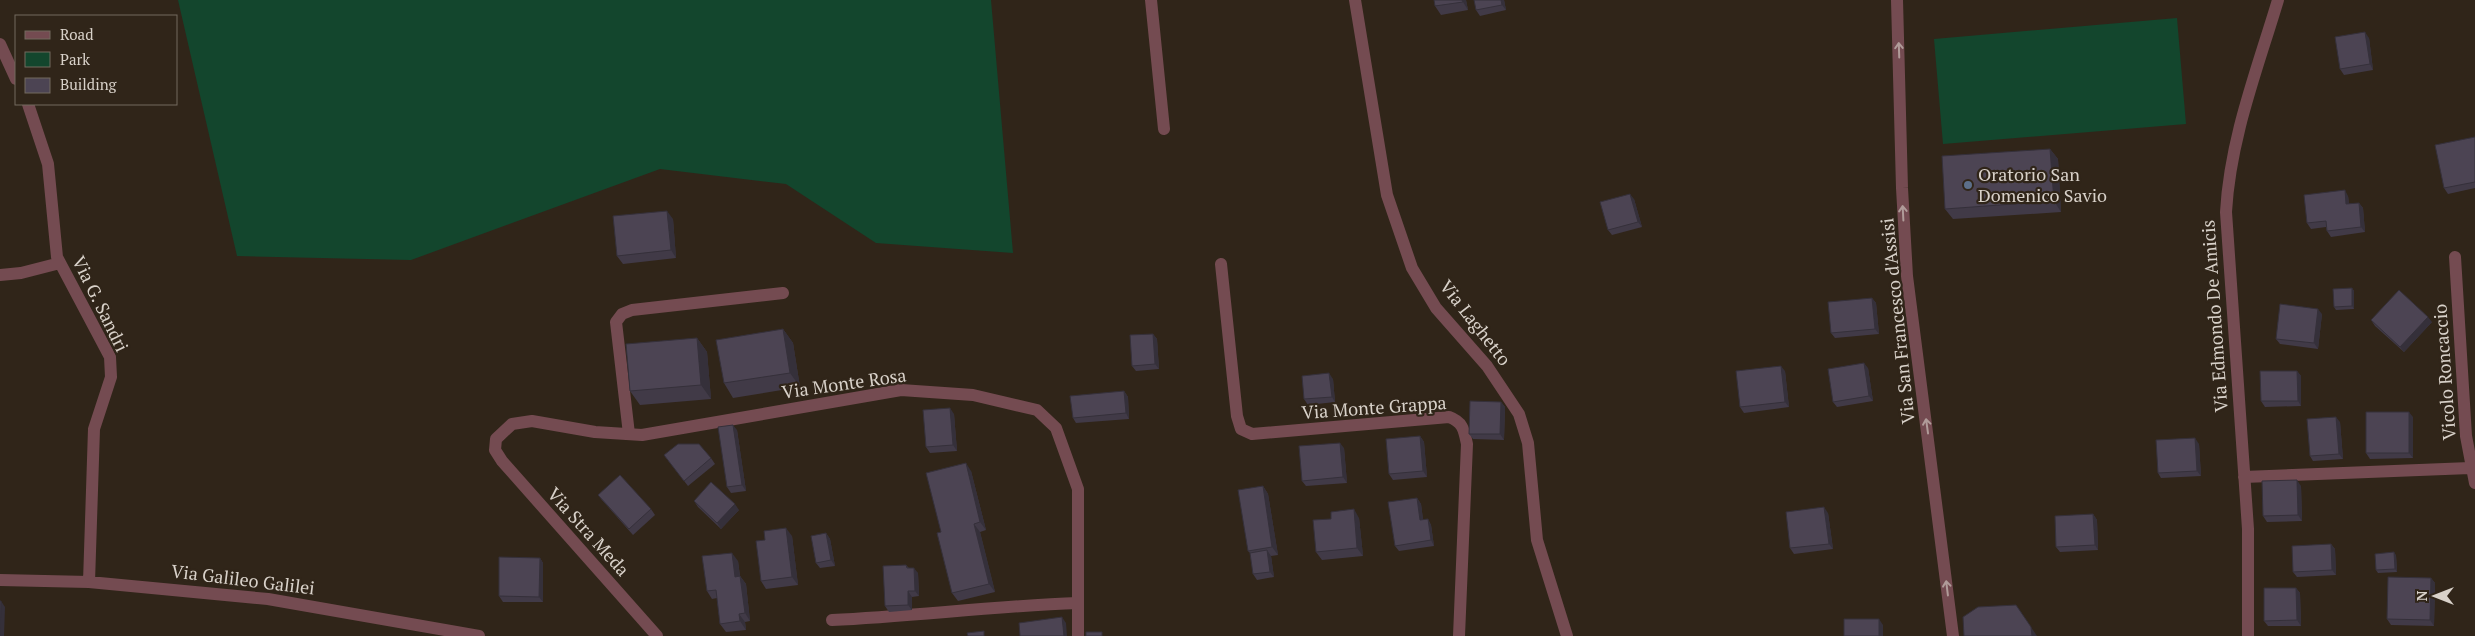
<svg xmlns="http://www.w3.org/2000/svg" width="2475" height="636" viewBox="0 0 2475 636" font-family="'PT Serif',serif">
  <style>
    .green { fill: #13462d }
    .lines { fill: none; stroke-linecap: round; stroke-linejoin: round }
    .minor { stroke: #744b51; stroke-width: 12 }
    .wall { fill: #413a47 }
    .shaded-wall { fill: #35303a }
    .building { fill: #4c4453; stroke: #35303a }
    .oneway { stroke: #b09b99 }
    .service-dot { fill: #5c6f8a; stroke: #302519; stroke-width: 2 }
    .labels { text-anchor: middle; stroke-width: 4.5; stroke-linejoin: round; paint-order: stroke }
    .poi-label { font-size: 18px; fill: #d8d1c9; stroke: #302519; text-anchor: start }
    .street-label { font-size: 18px; fill: #d8d1c9; stroke: #302519 }
  </style>
  <rect width="100%" height="100%" fill="#302519"/>
  <!-- green -->
  <path class="green" d="M178,0H991L1013,253L876,243L786,184L660,169L411,260L237,256Z
    M2177,18L2186,124L1943,144L1934,39Z"/>
  <g class="lines">
    <!-- minor -->
    <path class="minor" d="M1151,0L1164,129
      M1355,0L1387,195L1412,268L1436,308L1487,366L1519,414L1528,443L1537,540L1567,636
      M1897,0L1902,188L1907,276L1953,636
      M0,44L16,79
      M28,104L48,164L57,257L110,357L111,377L94,429L89,582
      M2455,257L2466,436L2475,483
      M1221,264L1237,416L1241,429L1252,434L1449,417C1463,422 1464,430 1467,444L1459,636
      M0,275L21,273L60,263
      M629,434L616,322L622,314L632,310L783,293
      M2244,477L2470,468
      M0,580L89,582L268,599L479,636
      M832,620C914,616 996,606 1078,603
      M657,636L502,461L495,450L496,439L512,424L532,421L595,432L642,435L901,390L973,395L1037,410L1056,428L1078,489V636
      M2248,636V529L2226,212C2230,139 2257,70 2278,0"/>
  </g>
  <!-- wall -->
  <path class="wall" d="M1466,0L1468,10L1441,15L1435,6Z
    M1504,0L1506,10L1480,16L1476,10Z
    M2369,38L2373,70L2344,75L2340,69Z
    M2475,137V188L2448,194L2444,188Z
    M2050,149L2058,159L2061,212L1953,219L1945,209Z
    M2348,196L2349,204L2359,203L2363,208L2365,232L2331,237L2327,231L2326,227L2311,229L2307,223Z
    M1634,199L1642,227L1612,235L1608,230Z
    M673,219L676,258L623,264L617,256Z
    M2352,288L2354,291V309L2336,310L2334,307Z
    M1872,298L1876,303L1879,334L1835,338L1831,333Z
    M2322,314L2318,349L2280,344L2276,339Z
    M2371,320L2432,322L2404,352L2375,326Z
    M783,329L793,343L800,387L733,398L724,383Z
    M1153,334L1157,339L1159,369L1136,371L1132,366Z
    M697,338L707,352L711,399L640,405L630,391Z
    M1868,368L1873,401L1837,407L1833,402Z
    M1785,371L1789,407L1744,413L1740,407Z
    M2297,371L2301,376V406L2265,407L2261,401Z
    M1333,379L1335,402L1308,405L1304,399Z
    M1124,391L1128,397L1129,419L1076,423L1073,418Z
    M1501,402L1505,407L1504,440L1473,439L1469,434Z
    M954,414L957,451L930,453L926,447Z
    M2413,417V458L2370,459L2366,453Z
    M2340,422L2343,459L2313,461L2310,456Z
    M737,430L746,491L731,493L727,487Z
    M1420,436L1424,442L1427,477L1393,480L1389,474Z
    M2199,444L2201,476L2161,478L2158,473Z
    M1344,448L1347,483L1306,486L1302,481Z
    M664,455L711,458L715,464L688,486Z
    M971,471L986,530L980,532L995,592L958,601L952,593L941,532Z
    M1263,486L1268,494L1278,555L1271,556L1274,577L1257,580L1253,574L1250,553L1248,551Z
    M2301,486L2302,521L2267,522L2263,516Z
    M598,495L651,509L655,515L633,535L602,500Z
    M1417,498L1421,504L1423,520L1428,519L1431,525L1434,546L1399,551L1395,546Z
    M694,501L739,510L721,529L698,507Z
    M1828,513L1833,549L1794,554L1790,548Z
    M2093,514L2097,520L2098,550L2060,552L2056,547Z
    M1359,518L1363,556L1322,560L1316,552Z
    M826,533L830,539L835,566L820,568L816,563Z
    M792,536L798,585L766,589L761,581Z
    M2331,544L2335,549L2336,575L2297,577L2293,572Z
    M2396,555L2397,572L2378,573L2376,570Z
    M540,558L543,563V602H503L499,596Z
    M738,561L740,576L746,584L750,621L745,622L746,630L726,632L720,624L717,598L712,599L707,591Z
    M906,565L909,568L918,573L919,596L912,597V610L889,612L885,606Z
    M2431,578L2435,583L2434,626L2391,625L2387,619Z
    M2296,588L2300,593L2301,626H2268L2264,621Z"/>
  <!-- shaded-wall -->
  <path class="shaded-wall" d="M1462,0H1466L1468,10L1463,2Z
    M1501,0H1504L1506,10L1502,5Z
    M2365,32L2369,38L2373,70L2370,64Z
    M2050,149L2058,159L2061,212L2054,201Z
    M2345,190L2348,196L2350,210L2346,204Z
    M1630,194L1634,199L1642,227L1638,222Z
    M2359,203L2363,208L2365,232L2361,227Z
    M667,211L673,219L676,258L671,250Z
    M2352,288L2354,291V309L2352,306Z
    M1872,298L1876,303L1879,334L1875,329Z
    M2318,309L2322,314L2318,349L2314,343Z
    M2428,317L2432,322L2404,352L2400,347Z
    M783,329L793,343L800,387L790,373Z
    M1153,334L1157,339L1159,369L1155,364Z
    M697,338L707,352L711,399L701,385Z
    M1864,363L1868,368L1873,401L1869,396Z
    M1781,366L1785,371L1789,407L1785,402Z
    M2297,371L2301,376V406L2298,401Z
    M1329,373L1333,379L1335,402L1332,397Z
    M1124,391L1128,397L1129,419L1126,413Z
    M1501,402L1505,407L1504,440L1500,434Z
    M950,408L954,414L957,451L953,445Z
    M2409,412L2413,417V458L2409,453Z
    M2336,417L2340,422L2343,459L2339,454Z
    M733,425L737,430L746,491L742,485Z
    M1420,436L1424,442L1427,477L1423,471Z
    M2195,438L2199,444L2201,476L2197,471Z
    M1340,443L1344,448L1347,483L1343,477Z
    M966,463L971,471L986,530L980,522Z
    M2297,480L2301,486L2302,521L2298,515Z
    M1263,486L1268,494L1278,555L1272,547Z
    M1417,498L1421,504L1424,526L1420,520Z
    M735,504L739,510L721,529L717,523Z
    M1824,507L1828,513L1833,549L1829,544Z
    M1354,509L1359,518L1363,556L1357,548Z
    M2093,514L2097,520L2098,550L2095,545Z
    M1428,519L1431,525L1434,546L1431,540Z
    M974,524L980,532L995,592L989,584Z
    M786,528L792,536L798,585L792,577Z
    M826,533L830,539L835,566L831,560Z
    M2331,544L2335,549L2336,575L2332,570Z
    M1267,550L1271,556L1274,577L1270,572Z
    M2394,552L2396,555L2397,572L2395,569Z
    M732,553L738,561L741,585L735,577Z
    M540,558L543,563V602L539,597Z
    M914,568L918,573L919,596L915,591Z
    M740,576L746,584L750,621L745,613Z
    M2431,578L2435,583L2434,626L2430,620Z
    M2296,588L2300,593L2301,626L2297,620Z
    M908,591L912,597V610L908,605Z
    M1,601L5,607L4,636H0Z
    M2016,605L2037,636H2032Z
    M739,614L745,622L746,630L740,621Z
    M1062,617L1066,623L1067,636H1064Z
    M1879,619L1883,625V636H1879Z"/>
  <!-- building -->
  <path class="building" d="M1434,0H1462L1463,2L1435,6Z
    M1474,0H1501L1502,5L1476,10Z
    M2365,32L2370,64L2340,69L2335,37Z
    M2475,137V182L2444,188L2435,145Z
    M2050,149L2054,201L1945,209L1942,156Z
    M2345,190L2346,204L2359,203L2361,227L2327,231L2326,221L2307,223L2304,195Z
    M1630,194L1638,222L1608,230L1600,202Z
    M667,211L671,250L617,256L613,216Z
    M2352,288V306L2334,307L2333,289Z
    M2399,290L2428,317L2400,347L2371,320Z
    M1872,298L1875,329L1831,333L1828,302Z
    M2280,304L2318,309L2314,343L2276,339Z
    M783,329L790,373L724,383L716,340Z
    M1153,334L1155,364L1132,366L1130,335Z
    M697,338L701,385L630,391L626,344Z
    M1864,363L1869,396L1833,402L1828,369Z
    M1781,366L1785,402L1740,407L1736,371Z
    M2260,371H2297L2298,401H2261Z
    M1329,373L1332,397L1304,399L1302,376Z
    M1124,391L1126,413L1073,418L1070,396Z
    M1470,401L1501,402L1500,434H1469Z
    M950,408L953,445L926,447L923,410Z
    M2366,412H2409V453H2366Z
    M2336,417L2339,454L2310,456L2307,419Z
    M733,425L742,485L727,487L718,427Z
    M1420,436L1423,471L1389,474L1386,439Z
    M2195,438L2197,471L2158,473L2156,440Z
    M1340,443L1343,477L1302,481L1299,446Z
    M678,444H699L711,458L684,481L664,455Z
    M966,463L980,522L974,524L989,584L952,593L937,533L941,532L926,473Z
    M620,475L651,509L629,529L598,495Z
    M2297,480L2298,515L2263,516L2262,481Z
    M711,482L735,504L717,523L694,501Z
    M1263,486L1272,547L1248,551L1238,490Z
    M1417,498L1420,520L1428,519L1431,540L1395,546L1388,502Z
    M1824,507L1829,544L1790,548L1786,512Z
    M1354,509L1357,548L1316,552L1313,520L1331,519V512Z
    M2093,514L2095,545L2056,547L2055,516Z
    M786,528L792,577L761,581L756,541L765,540L764,531Z
    M826,533L831,560L816,563L811,536Z
    M2331,544L2332,570L2293,572L2292,546Z
    M1267,550L1270,572L1253,574L1250,553Z
    M2394,552L2395,569L2376,570L2375,554Z
    M732,553L735,577L740,576L745,613L739,614L740,621L720,624L716,590L707,591L702,556Z
    M499,557L540,558L539,597L499,596Z
    M906,565L907,568H914L915,591H908V605L885,606L883,566Z
    M2388,577L2431,578L2430,620L2387,619Z
    M2264,588H2296L2297,620L2264,621Z
    M0,601H1L0,636Z
    M2016,605L2031,627L2032,636H1964L1963,617L1978,607Z
    M1062,617L1064,636H1020L1019,623Z
    M1844,619H1879V636H1844Z
    M984,631V636H968L967,633Z
    M1086,632H1102V636H1086Z"/>
  <!-- one-way arrows -->
  <defs><path id="oneway-shaft" d="M-6 0H5M1.5-3L5.5 0L1.5 3" fill="none" stroke-width="1.6" stroke-linecap="round" stroke-linejoin="round" transform="scale(1.25)"/></defs>
  <g class="oneway">
    <use href="#oneway-shaft" transform="translate(1899 50) rotate(-92)"/>
    <use href="#oneway-shaft" transform="translate(1903 213) rotate(-93)"/>
    <use href="#oneway-shaft" transform="translate(1927 426) rotate(-98)"/>
    <use href="#oneway-shaft" transform="translate(1947 588) rotate(-97)"/>
  </g>
  <!-- markers -->
  <circle class="service-dot" cx="1968" cy="185" r="5"/>
  <g class="labels">
    <!-- poi labels -->
    <g class="poi-label">
      <text x="1978" y="181">Oratorio San<tspan x="1978" dy="21">Domenico Savio</tspan></text>
    </g>
    <!-- street labels -->
    <g class="street-label">
      <text transform="translate(100 304) rotate(64)" y="6">Via G. Sandri</text>
      <text transform="translate(2215 316) rotate(-94)" y="6">Via Edmondo De Amicis</text>
      <text transform="translate(1898 321) rotate(-96)" y="6">Via San Francesco d'Assisi</text>
      <text transform="translate(1475 323) rotate(52)" y="6">Via Laghetto</text>
      <text transform="translate(2445 372) rotate(-94)" y="6">Vicolo Roncaccio</text>
      <text transform="translate(844 384) rotate(-8)" y="6">Via Monte Rosa</text>
      <text transform="translate(1374 408) rotate(-4)" y="6">Via Monte Grappa</text>
      <text transform="translate(588 532) rotate(48)" y="6">Via Stra Meda</text>
      <text transform="translate(243 580) rotate(7)" y="6">Via Galileo Galilei</text>
    </g>
  </g>
  <!-- legend -->
  <rect x="15" y="15" width="162" height="90" fill="#302519" stroke="#736a5f"/>
  <rect x="25" y="31" width="25" height="8" fill="#744b51" stroke="#736a5f"/>
  <text x="60" y="40" font-size="15" fill="#d8d1c9">Road</text>
  <rect x="25" y="52" width="25" height="15" fill="#13462d" stroke="#736a5f"/>
  <text x="60" y="65" font-size="15" fill="#d8d1c9">Park</text>
  <rect x="25" y="78" width="25" height="15" fill="#4c4453" stroke="#736a5f"/>
  <text x="60" y="90" font-size="15" fill="#d8d1c9">Building</text>
  <!-- north arrow -->
  <g transform="translate(2435 596) rotate(270)" stroke="#302519" stroke-width="4" paint-order="stroke">
  <path d="M0-4L9 19L0 12L-9 19Z" fill="#d8d1c9"/>
  <text y="-8" font-size="14" font-weight="bold" text-anchor="middle" fill="#d8d1c9">N</text>
  </g>
</svg>
